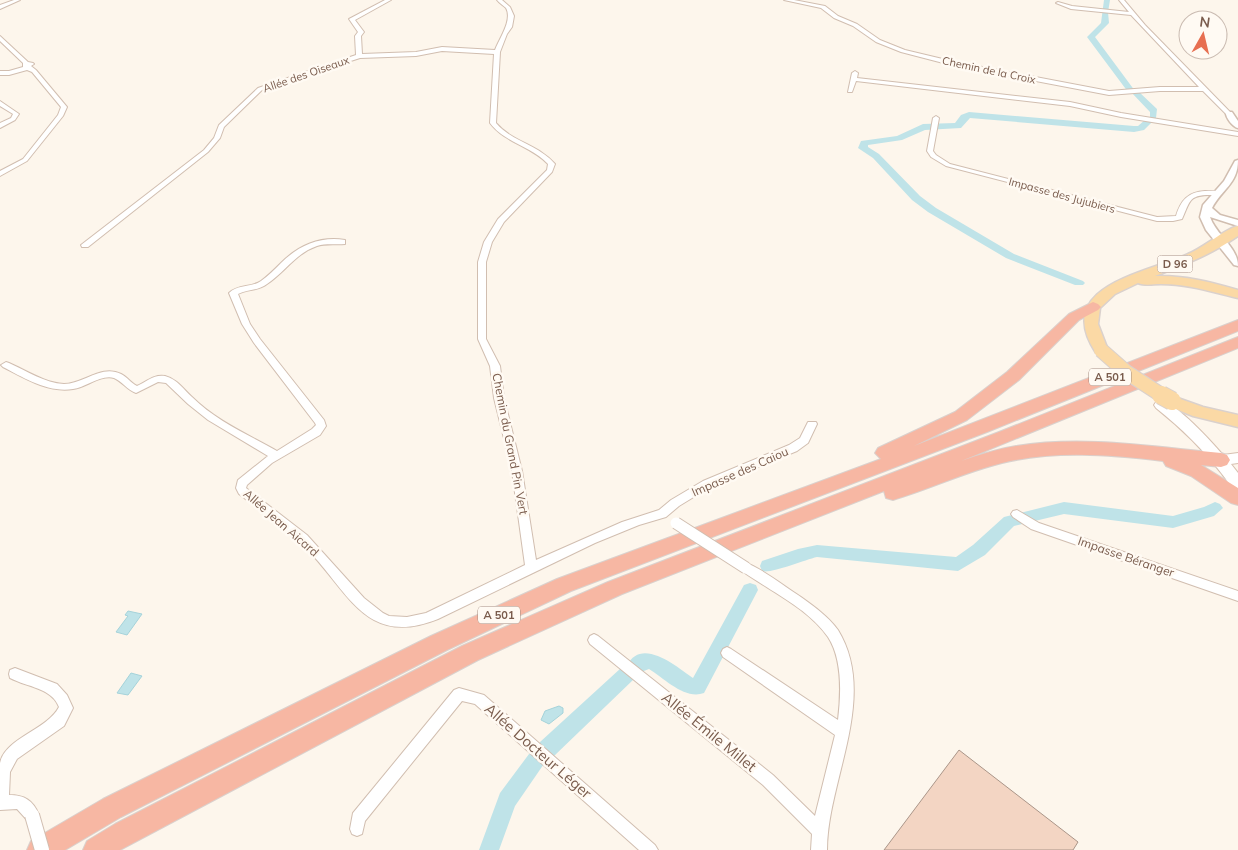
<svg xmlns="http://www.w3.org/2000/svg" width="1238" height="850" viewBox="0 0 1238 850" font-family="Mulish,sans-serif">
  <style>
    .water { fill: #bfe3e8; stroke: #a5d3da }
    .lines { fill: none; stroke-linecap: round; stroke-linejoin: round }
    .canal { fill: #bfe3e8; fill-rule: evenodd }
    .building { fill: #f3d5c3; stroke: #aa9588 }
    .minor-casing { stroke: #d1beb0; stroke-width: 2 }
    .tertiary-casing { stroke: #d1beb0; stroke-width: 3 }
    .secondary-casing { stroke: #d6c0b0; stroke-width: 2 }
    .primary-casing { stroke: #dad1cd; stroke-width: 3 }
    .motorway-casing { stroke: #dad1cd; stroke-width: 2 }
    .minor { fill: #fff; fill-rule: evenodd }
    .tertiary { fill: #fff; fill-rule: evenodd }
    .secondary { fill: #fff; fill-rule: evenodd }
    .primary { fill: #fbd9a5; fill-rule: evenodd }
    .motorway { fill: #f7b7a3; fill-rule: evenodd }
    .minor-bridge-far1-casing { stroke: #d1beb0; stroke-width: 13; stroke-linecap: butt }
    .minor-bridge-casing { stroke: #d1beb0; stroke-width: 16; stroke-linecap: butt }
    .primary-bridge-far1-casing { stroke: #dad1cd; stroke-width: 16; stroke-linecap: butt }
    .primary-bridge-casing { stroke: #dad1cd; stroke-width: 20; stroke-linecap: butt }
    .minor-bridge-far1 { stroke: #fff; stroke-width: 11 }
    .minor-bridge { stroke: #fff; stroke-width: 14 }
    .primary-bridge-far1 { stroke: #fbd9a5; stroke-width: 14 }
    .primary-bridge { stroke: #fbd9a5; stroke-width: 18 }
    .labels { text-anchor: middle; stroke-width: 5; stroke-linejoin: round; paint-order: stroke }
    .far-street-label { font-size: 11px; fill: #7a5c4d; stroke: #fffaf3 }
    .shield { fill: #fffaf3; stroke: #a28b7f; stroke-width: 1 }
    .shield-label { font-size: 11px; font-weight: bold; fill: #7a5c4d }
    .street-label { font-size: 12px; fill: #7a5c4d; stroke: #fffaf3 }
    .near-street-label { font-size: 15px; fill: #7a5c4d; stroke: #fffaf3 }
  </style>
  <rect width="100%" height="100%" fill="#fdf6ec"/>
  <!-- water -->
  <path class="water" d="M128,611L142,614L127,635L116,632L128,616L125,615Z
    M131,673L142,676L128,695L117,693Z
    M559,706L563,708V713L549,724L541,720L545,711Z"/>
  <g class="lines">
    <!-- canal -->
    <path class="canal" d="M1104,0H1110L1108,12L1109,23L1095,37L1135,91H1138L1157,109L1156,118H1150V112L1131,92H1128L1087,37L1101,23Z
      M969,112L1134,126H1138L1146,119L1153,121L1144,130L1134,132L970,118L961,128L925,130L902,140L868,145V147L879,154L920,196L936,208L1014,254L1083,281L1085,283L1083,285H1075L1006,258L928,212L912,200L873,158L858,148L861,141L897,136L923,124L955,123L961,115Z
      M1064,502L1173,516L1204,507L1215,502L1220,504L1223,508L1214,516L1173,528L1064,514L1014,526L985,555L958,571L817,557C804,560 771,574 762,571L760,566L762,561L798,549L817,545L956,557L973,545L1004,517Z
      M750,583L756,585L758,590L704,693C685,700 665,679 649,669L636,674L633,680L554,756L548,758L515,806L499,850H479L500,793L532,750L538,748L540,742L621,668L627,666C641,636 677,667 693,678L744,585Z"/>
  </g>
  <!-- building -->
  <path class="building" d="M959,750L1078,842L1073,850H884Z"/>
  <g class="lines">
    <defs>
      <path id="minor" d="M14,0H20L0,9V5Z
        M385,0H391L355,20L364,32L361,36L362,54L416,52L442,47L495,50C499,39 513,20 506,8C503,5 499,3 497,0H502L510,7L514,16L512,27L507,34L500,52L496,123C512,142 539,145 555,164L552,172L504,222L492,242L486,262V339L500,366L504,398L522,471L536,560L622,522L659,510L671,500L703,481L789,445L800,438L808,422H816L817,424L808,443L797,451L710,487L679,506L666,517L639,525L595,543L438,619C366,648 349,592 307,549C287,529 262,512 239,494L236,488L238,480L268,456L208,420L188,404L166,383L158,382L136,393C127,390 122,381 114,378C101,374 85,388 73,389C48,393 24,378 3,367L1,365L6,362L9,363C27,371 45,383 64,384C83,384 102,364 121,374C127,377 131,383 137,386C146,382 154,374 165,376C177,379 184,390 192,397C216,421 249,435 277,451L312,429L316,425L315,423L254,343L242,324L229,293C238,284 251,288 261,281C268,276 275,269 281,263C298,246 320,236 345,240V244C336,245 326,243 317,246C296,253 285,272 267,284C258,291 247,289 238,294L250,324L260,339L324,420L326,426L320,435L272,463L247,485L246,488L307,535L364,598L383,613L389,616L407,617L426,613L525,565L512,471L494,398L490,366L478,339V262L484,242L498,219L547,170L548,164C531,146 505,143 490,123L494,54L442,51L416,56L360,58L270,87L262,90L224,127L220,138L208,152L88,247H82L81,245L204,150L214,138L219,125L258,88L356,55L355,36L358,32L349,19Z
        M784,0H794L825,6L838,16L857,24L880,40L905,50L951,61L1109,91L1160,87H1199L1131,15L1071,9L1056,3L1058,2L1072,6L1129,12L1119,0H1124L1145,25L1232,114L1227,115L1203,91H1160L1109,95L951,65L901,52L876,42L853,26L834,18L821,8Z
        M0,36L28,62L33,63L34,64L31,66L36,70L67,107L63,116L27,161L0,176V171L23,159L58,115L61,107L32,72L27,70L9,75H0V71H9L23,67V63L0,41Z
        M855,71L858,73L857,78L1070,102L1121,113L1238,132V136L1121,117L1070,106L856,81L852,92H848L852,73Z
        M0,101L19,114L15,120L0,128V123L11,118L13,114L0,106Z
        M936,116L939,118L933,151L936,155L950,164L1157,217L1176,216C1181,200 1188,192 1205,191C1211,191 1217,190 1222,193C1218,196 1215,195 1210,195C1188,195 1190,202 1182,219L1173,221H1157L946,166L931,157L927,151L933,118Z
        M1017,510L1039,523L1238,591V601L1031,529L1013,517L1011,514L1013,511Z
        M746,563C761,568 784,586 798,595C812,605 828,616 838,630C879,697 827,781 827,850H811L812,834L763,785L590,644L588,640L590,636L594,634L598,636L773,775L815,816L835,735L723,657L721,653L723,649L727,647L731,649L838,720C841,695 843,660 828,637C808,608 770,591 742,571L740,568L742,565Z
        M15,668L57,684L67,695L73,708L64,726L17,759L10,772L9,795C24,795 33,800 39,815L37,820L32,822L27,820L17,809L0,810C0,797 0,775 0,763C5,738 47,730 59,707C52,688 27,687 10,678L9,674L10,670Z
        M459,688L484,695L655,845L658,850H639L475,704L462,701L365,821L362,834L357,836L352,834L350,829L353,813L454,690Z"/>
      <path id="tertiary" d="M1226,112H1232L1238,121V128C1233,127 1225,117 1226,112Z
        M1238,160C1238,184 1222,189 1212,208L1220,215L1238,220V226L1210,217C1216,235 1238,247 1238,266L1234,265L1206,230L1200,217L1203,205L1224,181L1235,161Z"/>
      <path id="secondary" d="M1161,400C1178,405 1210,440 1223,455L1238,453V463L1231,464L1238,473V490C1230,487 1227,480 1222,474C1203,449 1181,428 1156,408L1154,405L1156,402Z"/>
      <path id="primary" d="M1238,226V236C1212,254 1184,265 1155,276C1183,275 1211,282 1238,290V298C1212,292 1188,284 1161,284C1153,284 1145,286 1138,283L1115,294L1100,308L1098,324L1108,350L1106,353H1096C1052,286 1144,274 1188,254C1203,248 1225,229 1238,226Z
        M1172,396L1203,407L1238,415V427L1193,416L1166,405L1164,401L1166,397Z"/>
      <path id="motorway" d="M1093,302L1098,304L1101,307L1098,310L1079,320L1019,380L967,420L914,446L1238,320V331L987,432L571,591L447,650L121,817L65,850H27L31,841L103,799L431,636L557,579L881,459L875,453L878,448L955,412L1007,372L1069,314Z
        M1238,337V348L961,461C979,455 997,449 1016,446C1084,435 1154,447 1221,453L1227,455L1230,460L1227,465L1221,467L1201,465L1238,488V505L1231,503L1191,476L1166,466L1163,461C1110,455 1055,450 1002,463C965,472 930,489 893,500L886,498L884,491L622,594L478,660L120,850H83L87,841L115,824L462,646L608,582L999,432Z"/>
    </defs>
    <!-- minor casing -->
    <use href="#minor" class="minor-casing"/>
    <!-- tertiary casing -->
    <use href="#tertiary" class="tertiary-casing"/>
    <!-- secondary casing -->
    <use href="#secondary" class="secondary-casing"/>
    <!-- primary casing -->
    <use href="#primary" class="primary-casing"/>
    <!-- motorway casing -->
    <use href="#motorway" class="motorway-casing"/>
    <!-- minor -->
    <use href="#minor" class="minor"/>
    <!-- tertiary -->
    <use href="#tertiary" class="tertiary"/>
    <!-- secondary -->
    <use href="#secondary" class="secondary"/>
    <!-- primary -->
    <use href="#primary" class="primary"/>
    <!-- motorway -->
    <use href="#motorway" class="motorway"/>
    <defs>
      <path id="minor-bridge-far1" d="M676,523L746,568"/>
      <path id="minor-bridge" d="M32,815L42,850"/>
      <path id="primary-bridge-far1" d="M1101,350L1126,372L1163,396"/>
      <path id="primary-bridge" d="M1161,395L1172,401"/>
    </defs>
    <!-- minor-bridge-far1 casing -->
    <use href="#minor-bridge-far1" class="minor-bridge-far1-casing"/>
    <!-- minor-bridge casing -->
    <use href="#minor-bridge" class="minor-bridge-casing"/>
    <!-- primary-bridge-far1 casing -->
    <use href="#primary-bridge-far1" class="primary-bridge-far1-casing"/>
    <!-- primary-bridge casing -->
    <use href="#primary-bridge" class="primary-bridge-casing"/>
    <!-- minor-bridge-far1 -->
    <use href="#minor-bridge-far1" class="minor-bridge-far1"/>
    <!-- minor-bridge -->
    <use href="#minor-bridge" class="minor-bridge"/>
    <!-- primary-bridge-far1 -->
    <use href="#primary-bridge-far1" class="primary-bridge-far1"/>
    <!-- primary-bridge -->
    <use href="#primary-bridge" class="primary-bridge"/>
  </g>
  <g class="labels">
    <!-- far-street labels -->
    <g class="far-street-label">
      <text transform="translate(989 70) rotate(12)" y="4">Chemin de la Croix</text>
      <text transform="translate(306 74) rotate(-19)" y="4">Allée des Oiseaux</text>
      <text transform="translate(1062 195) rotate(15)" y="4">Impasse des Jujubiers</text>
    </g>
    <!-- shield labels -->
    <g class="shield">
      <rect x="1157.5" y="255.5" width="35" height="17" rx="4"/>
      <rect x="1089" y="368.5" width="42" height="17" rx="4"/>
      <rect x="478" y="606.5" width="42" height="17" rx="4"/>
    </g>
    <g class="shield-label">
      <text x="1175" y="268">D 96</text>
      <text x="1110" y="381">A 501</text>
      <text x="499" y="619">A 501</text>
    </g>
    <!-- street labels -->
    <g class="street-label">
      <text transform="translate(510 444) rotate(79)" y="4">Chemin du Grand Pin Vert</text>
      <text transform="translate(740 472) rotate(-24)" y="4">Impasse des Caiou</text>
      <text transform="translate(281 523) rotate(41)" y="4">Allée Jean Aicard</text>
      <text transform="translate(1126 557) rotate(19)" y="4">Impasse Béranger</text>
    </g>
    <!-- near-street labels -->
    <g class="near-street-label">
      <text transform="translate(709 732) rotate(39)" y="5">Allée Émile Millet</text>
      <text transform="translate(538 751) rotate(41)" y="5">Allée Docteur Léger</text>
    </g>
  </g>
  <!-- north arrow -->
  <g transform="translate(1203 35) rotate(8)"><circle r="24" fill="#fffaf3" stroke="#cabbb1"/>
  <path d="M0-4L9 19L0 12L-9 19Z" fill="#e76f51"/>
  <text y="-8" font-size="14" font-weight="bold" text-anchor="middle" fill="#7a5c4d">N</text>
  </g>
</svg>
